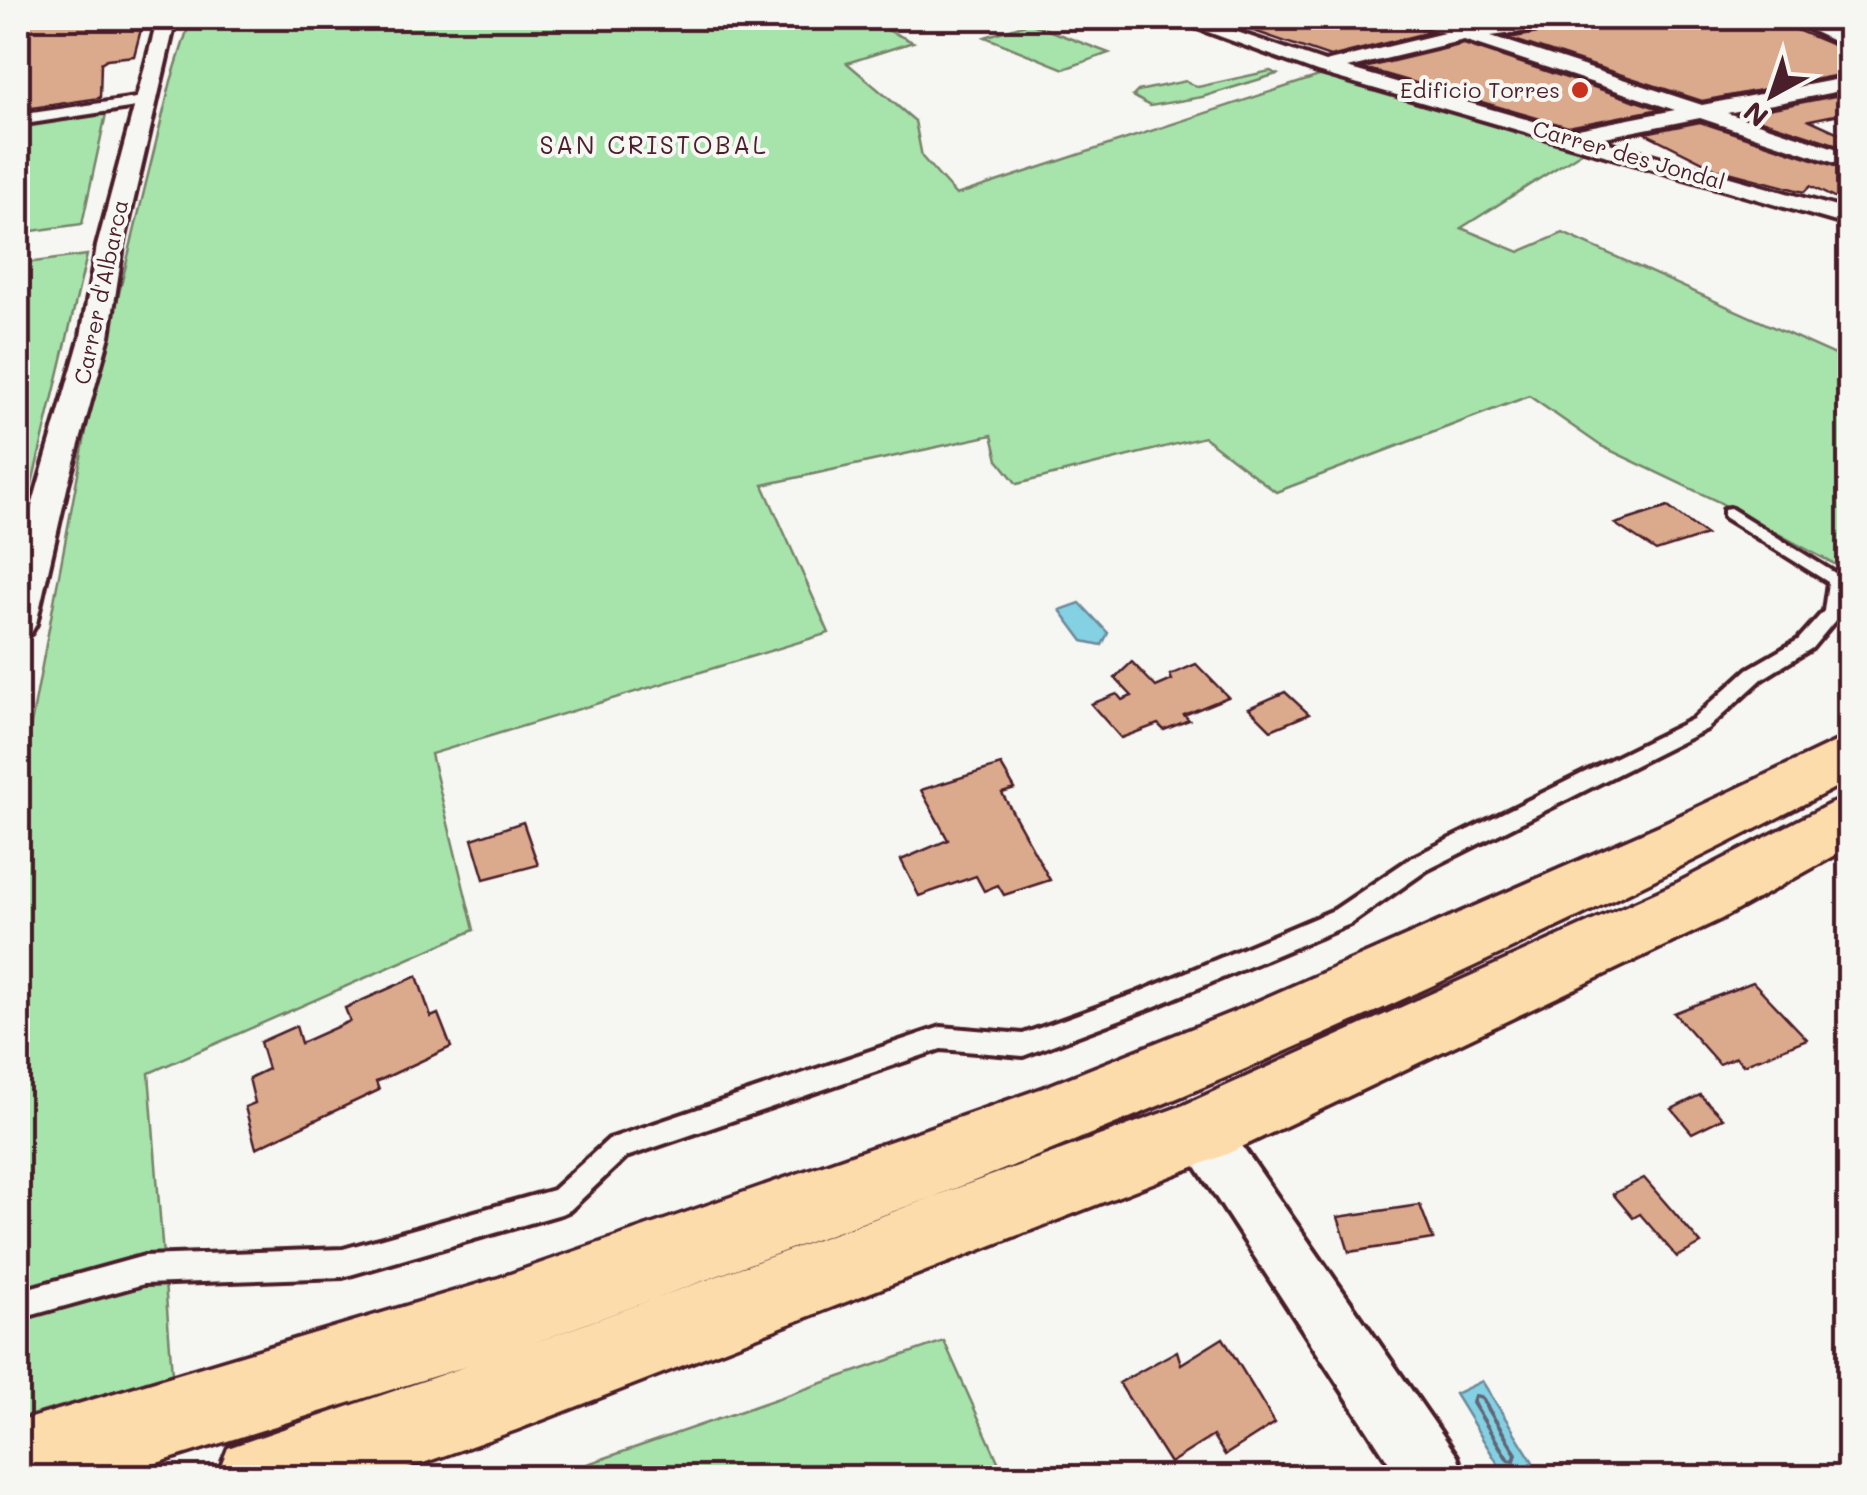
<svg xmlns="http://www.w3.org/2000/svg" width="1867" height="1495" viewBox="0 0 1867 1495" font-family="Mali,sans-serif">
  <style>
    .green { fill: #a6e4ab; stroke: #78826b; stroke-width: 2.5 }
    .water { fill: #84d1e4; stroke: #6d8a9a; stroke-width: 2.5 }
    .lines { fill: none; stroke-linecap: round; stroke-linejoin: round }
    .shore { stroke: #616675; stroke-width: 4 }
    .building { fill: #dbaa8d; stroke: #4a1f2b; stroke-width: 2.5 }
    .service-casing { stroke: #4a1f2b; stroke-width: 8 }
    .pedestrian-casing { stroke: #4a1f2b; stroke-width: 8 }
    .minor-casing { stroke: #4a1f2b; stroke-width: 8 }
    .trunk-casing { stroke: #4a1f2b; stroke-width: 7 }
    .service { fill: #f6f6f2; fill-rule: evenodd }
    .pedestrian { fill: #f6f6f2; fill-rule: evenodd }
    .minor { fill: #f6f6f2; fill-rule: evenodd }
    .trunk { fill: #fddcac; fill-rule: evenodd }
    .poi-dot { fill: #c8321e; stroke: #f6f6f2; stroke-width: 4 }
    .labels { text-anchor: middle; stroke-width: 8; stroke-linejoin: round; paint-order: stroke }
    .far-poi-label { font-size: 22px; fill: #4a1f2b; stroke: #f6f6f2; text-anchor: end }
    .far-street-label { font-size: 22px; fill: #4a1f2b; stroke: #f6f6f2 }
    .far-neighbourhood-label { font-size: 25px; letter-spacing: 2.5px; fill: #4a1f2b; stroke: #f6f6f2 }
  </style>
  <rect width="100%" height="100%" fill="#f6f6f2"/>
  <filter id="ink" filterUnits="userSpaceOnUse"><feTurbulence type="fractalNoise" baseFrequency=".01" numOctaves="2"/><feDisplacementMap in="SourceGraphic" scale="20" xChannelSelector="R" yChannelSelector="G"/><feConvolveMatrix kernelMatrix="1 2 1 2 8 2 1 2 1" color-interpolation-filters="sRGB"/></filter>
  <g filter="url(#ink)">
    <!-- green -->
    <path class="green" d="M191,18H932L885,29L913,42L847,63L915,121L922,157L956,195L1322,75L1585,150L1461,228L1519,252L1563,233L1849,361V572L1717,501L1601,446L1529,396L1276,492L1204,437L1017,484L998,460L992,435L763,485L829,633L431,754L474,930L149,1073L172,1374L18,1419V794L88,420L171,81Z
      M1029,23L1109,53L1064,69L985,37Z
      M1270,71L1277,74L1202,97L1150,106L1133,96L1138,91L1186,81L1198,87Z
      M106,114L82,224L18,233V124Z
      M87,255L18,542V264Z
      M944,1341L1005,1477H550Z"/>
    <!-- water -->
    <path class="water" d="M1080,603L1108,633L1102,645L1083,641L1060,610Z
      M1482,1381L1533,1462L1506,1477L1455,1394Z"/>
    <g class="lines">
      <!-- shore -->
      <path class="shore" d="M1475,1396L1481,1397L1516,1454L1514,1461L1508,1460L1473,1403Z"/>
    </g>
    <!-- building -->
    <path class="building" d="M22,18H144L134,56L107,59L101,63L100,98L18,110V41Z
      M1288,18H1405L1410,26L1430,32L1330,57L1251,30Z
      M1627,18H1768L1850,52V73L1702,101L1508,38Z
      M1464,44L1660,109L1568,127L1364,68Z
      M1850,93V112L1810,120L1850,138V149L1742,114Z
      M1700,122L1850,171V206L1810,186L1804,192L1717,169L1645,133Z
      M1668,507L1706,535L1656,551L1615,524Z
      M1132,662L1156,687L1172,680L1170,675L1196,664L1228,697L1184,715L1189,720L1164,730L1158,724L1121,738L1091,704L1117,694L1122,700L1132,696L1115,678Z
      M1285,692L1309,714L1271,730L1249,708Z
      M1001,765L1015,789L1002,793L1050,880L1004,895L998,885L984,891L976,876L919,896L901,860L948,840L921,790Z
      M523,822L538,865L484,879L472,839Z
      M417,976L431,1017L438,1014L451,1047L376,1082L379,1090L256,1148L245,1107L255,1103L249,1078L268,1069L260,1042L296,1026L301,1043L350,1021L345,1008Z
      M1753,982L1807,1039L1743,1065L1736,1057L1719,1064L1674,1013Z
      M1700,1095L1723,1118L1692,1133L1672,1109Z
      M1644,1178L1701,1244L1677,1257L1640,1214L1633,1218L1613,1194Z
      M1420,1205L1433,1239L1349,1252L1338,1217Z
      M1223,1338L1275,1423L1225,1455L1213,1436L1170,1463L1119,1383L1177,1351L1181,1364Z"/>
    <g class="lines">
      <defs>
        <path id="service" d="M1730,508L1846,580L1842,612L1812,648L1762,679L1707,729L1427,870L1350,924L1153,1007L1023,1056L941,1049L626,1157L570,1210L561,1214L343,1277L144,1284L18,1319V1291L144,1256L343,1249L553,1190L609,1139L618,1136L941,1027L1023,1034L1137,993L1334,910L1411,858L1693,719L1748,669L1798,640L1824,611L1828,582L1724,517V509Z"/>
        <path id="pedestrian" d="M143,97L151,102L149,105L18,125V115Z"/>
        <path id="minor" d="M158,18H176L123,246L109,336L68,484L36,624L31,633L18,636V555L81,336L97,246Z
          M1170,18H1196L1325,62L1444,33L1411,22L1409,18C1432,18 1453,28 1470,27C1510,26 1548,18 1588,18L1579,24L1491,36L1702,105L1850,77V89L1727,113L1850,153V168L1700,118L1595,139L1850,211V226L1317,72ZM1464,40L1675,110L1568,131L1347,68Z
          M1785,18H1808L1850,36V49Z
          M1202,1107L1220,1114L1457,1456L1465,1478H1399L1184,1148L1176,1131L1184,1114Z"/>
        <path id="trunk" d="M1850,735V780C1598,912 1339,1033 1076,1140C895,1215 708,1278 525,1346L1184,1105L1677,883L1830,804L1850,798V847L1721,919L1227,1154L516,1430L381,1478H216L228,1448L467,1366L109,1478H18V1422L499,1278L1043,1088L1238,1010L1660,825Z"/>
      </defs>
      <!-- service casing -->
      <use href="#service" class="service-casing"/>
      <!-- pedestrian casing -->
      <use href="#pedestrian" class="pedestrian-casing"/>
      <!-- minor casing -->
      <use href="#minor" class="minor-casing"/>
      <!-- trunk casing -->
      <use href="#trunk" class="trunk-casing"/>
      <!-- service -->
      <use href="#service" class="service"/>
      <!-- pedestrian -->
      <use href="#pedestrian" class="pedestrian"/>
      <!-- minor -->
      <use href="#minor" class="minor"/>
      <!-- trunk -->
      <use href="#trunk" class="trunk"/>
    </g>
  </g>
  <!-- markers -->
  <circle class="poi-dot" cx="1580" cy="90" r="10"/>
  <g class="labels">
    <!-- far-poi labels -->
    <g class="far-poi-label">
      <text x="1560" y="98">Edificio Torres</text>
    </g>
    <!-- far-street labels -->
    <g class="far-street-label">
      <text transform="translate(1629 155) rotate(16)" y="8">Carrer des Jondal</text>
      <text transform="translate(101 292) rotate(-78)" y="8">Carrer d'Albarca</text>
    </g>
    <!-- far-neighbourhood labels -->
    <g class="far-neighbourhood-label">
      <text x="654" y="154">SAN CRISTOBAL</text>
    </g>
  </g>
  <!-- margin -->
  <rect width="1867" height="1495" fill="none" stroke="#f6f6f2" stroke-width="60"/>
  <rect x="30" y="30" width="1807" height="1435" fill="none" stroke="#4a1f2b" stroke-width="4" filter="url(#ink)"/>
  <!-- north arrow -->
  <g transform="translate(1772 95) rotate(220)" stroke="#f6f6f2" stroke-width="8" paint-order="stroke">
  <path d="M0-8L18 38L0 25L-18 38Z" fill="#4a1f2b"/>
  <text y="-15" font-size="28" font-weight="bold" text-anchor="middle" fill="#4a1f2b">N</text>
  </g>
</svg>
